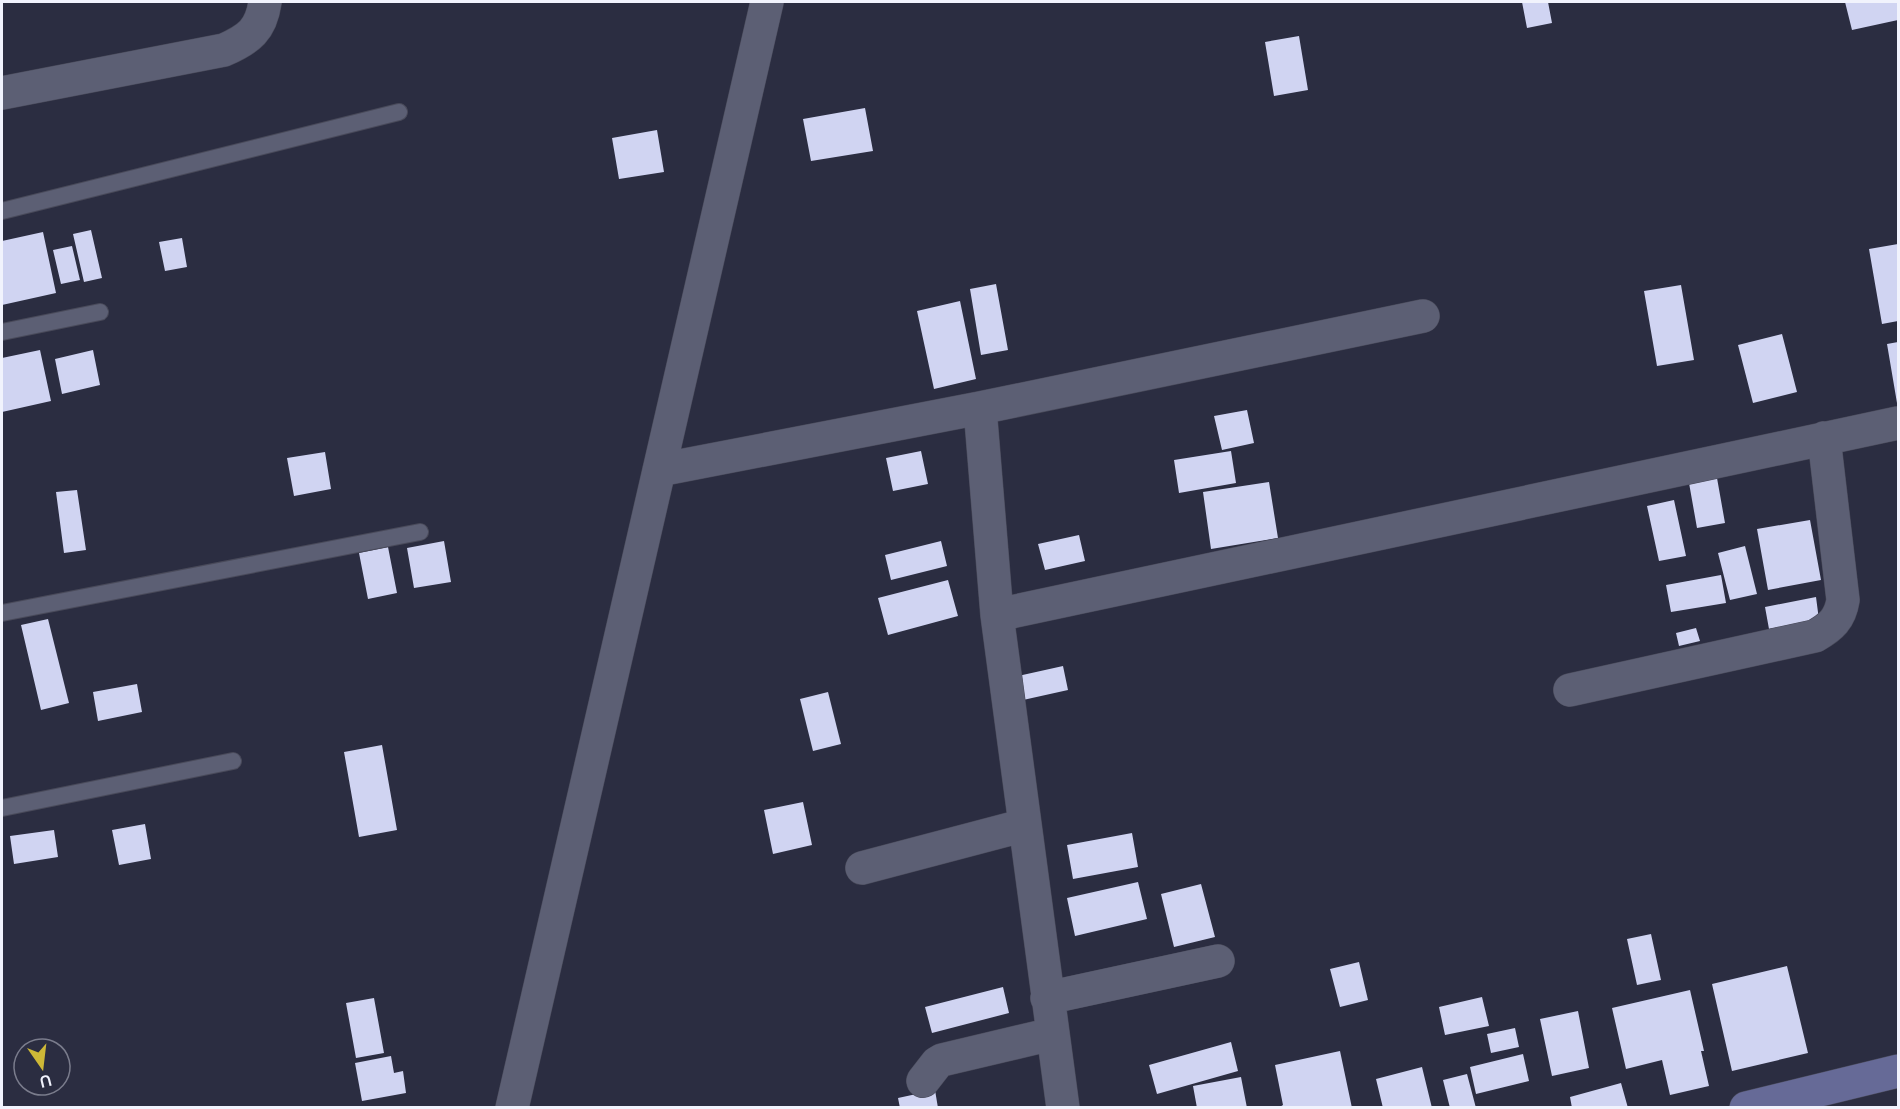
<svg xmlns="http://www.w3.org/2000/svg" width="1900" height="1109" viewBox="0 0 1900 1109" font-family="'Nunito Sans',sans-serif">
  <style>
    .building { fill: #d0d4f2 }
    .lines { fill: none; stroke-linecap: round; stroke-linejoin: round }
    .lane-casing { stroke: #494a5a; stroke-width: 18 }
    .street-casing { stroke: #494a5a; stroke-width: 34 }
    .secondary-casing { stroke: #494a5a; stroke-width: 34 }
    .lane { stroke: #5c5f74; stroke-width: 16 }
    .street { stroke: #5c5f74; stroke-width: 33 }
    .secondary { stroke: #666a97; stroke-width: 33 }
  </style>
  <rect width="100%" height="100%" fill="#2b2d41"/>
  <!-- building -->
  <path class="building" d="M1522,2H1548L1552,23L1527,28Z
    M1845,2H1898V20L1852,30Z
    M1299,36L1308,90L1274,96L1265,42Z
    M865,108L873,151L811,161L803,119Z
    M657,130L664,172L619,179L612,138Z
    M91,230L102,278L84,282L73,234Z
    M43,232L56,293L2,305V241Z
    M182,238L187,267L165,271L159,242Z
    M1898,244V321L1882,324L1869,249Z
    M72,246L80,280L61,284L53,250Z
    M996,284L1008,350L981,355L970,289Z
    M1681,285L1694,360L1657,366L1644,291Z
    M960,301L976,379L934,389L917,311Z
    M1782,334L1797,392L1753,403L1738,345Z
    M1898,342V403H1897L1887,344Z
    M40,350L51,401L2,412V358Z
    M93,350L100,385L62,394L55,359Z
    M1247,410L1254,443L1222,450L1214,416Z
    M921,451L928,484L893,491L886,458Z
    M1231,451L1236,483L1179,493L1174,460Z
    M325,452L331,489L294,496L287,458Z
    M1717,478L1725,523L1697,528L1689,483Z
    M1269,482L1278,538L1211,549L1203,492Z
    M77,490L86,550L64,553L56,492Z
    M1674,500L1686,556L1659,561L1647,506Z
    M1810,520L1821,580L1768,590L1757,529Z
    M1079,535L1085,561L1045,570L1038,544Z
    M444,541L451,582L414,588L407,548Z
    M941,541L947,566L891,580L885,555Z
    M1745,546L1757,594L1730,600L1718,553Z
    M388,547L397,593L368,599L359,553Z
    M1721,575L1726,603L1671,612L1666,585Z
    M948,580L958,616L888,635L878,598Z
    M1816,597L1819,620L1769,629L1765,607Z
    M48,619L69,703L41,710L21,625Z
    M1696,628L1700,641L1679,646L1676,633Z
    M1063,666L1068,690L1023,700L1018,676Z
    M137,684L142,712L98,721L93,692Z
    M828,692L841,744L813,751L800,699Z
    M382,745L397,830L359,837L344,752Z
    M803,802L812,845L773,854L764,810Z
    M145,824L151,859L119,865L112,830Z
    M54,830L58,857L14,864L10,836Z
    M1132,833L1138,867L1073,879L1067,845Z
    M1138,882L1147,919L1075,936L1067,898Z
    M1201,884L1215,937L1174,947L1161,894Z
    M1651,934L1661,980L1637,985L1627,939Z
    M1359,962L1368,1000L1340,1007L1330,969Z
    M1787,966L1808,1053L1732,1071L1712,984Z
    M1003,987L1009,1013L932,1033L925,1007Z
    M1690,990L1704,1051H1701L1709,1086L1670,1095L1662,1060L1626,1069L1612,1008Z
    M1482,997L1489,1026L1445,1035L1439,1007Z
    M374,998L384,1053L356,1058L346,1003Z
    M1578,1011L1589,1068L1552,1076L1540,1019Z
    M1515,1028L1519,1047L1491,1053L1487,1034Z
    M1231,1042L1238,1071L1157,1094L1149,1065Z
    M1340,1051L1352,1108H1278L1283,1105L1275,1065Z
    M1523,1054L1529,1081L1476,1094L1470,1067Z
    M391,1056L394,1073L403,1071L406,1093L362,1101L355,1063Z
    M1422,1067L1432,1108H1383L1376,1079Z
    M1467,1074L1476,1108H1450L1443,1080Z
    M1241,1077L1247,1108H1197L1193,1086Z
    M1621,1083L1628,1108H1572L1570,1097Z
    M935,1090L938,1108H900L898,1098Z"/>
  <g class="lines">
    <defs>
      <path id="lane" d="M2,211L399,112
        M2,332L100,312
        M2,613L420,532
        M2,808L233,761"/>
      <path id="street" d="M2,93L224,50C249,39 261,30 265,2
        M980,408L997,615L1063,1108
        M659,470L980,408L1423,316
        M997,615L1898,423
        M1570,690L1815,636C1831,627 1840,619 1843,600L1824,438
        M862,868L1025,825
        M1047,998L1218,961
        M923,1081L937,1063L942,1060L1052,1034
        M512,1108L767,2"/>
      <path id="secondary" d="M1746,1108L1898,1071"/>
    </defs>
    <!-- lane casing -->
    <use href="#lane" class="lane-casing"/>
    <!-- street casing -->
    <use href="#street" class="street-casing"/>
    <!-- secondary casing -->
    <use href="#secondary" class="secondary-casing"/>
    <!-- lane -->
    <use href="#lane" class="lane"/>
    <!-- street -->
    <use href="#street" class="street"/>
    <!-- secondary -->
    <use href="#secondary" class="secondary"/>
  </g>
  <!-- border -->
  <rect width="1900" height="1109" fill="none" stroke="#f1f3fd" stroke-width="6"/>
  <!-- north arrow -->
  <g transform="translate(42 1067) rotate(166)"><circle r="28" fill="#2b2d41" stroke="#7a7c8c" stroke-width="1.5"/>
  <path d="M0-4.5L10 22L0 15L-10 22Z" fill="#ceb837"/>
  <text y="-9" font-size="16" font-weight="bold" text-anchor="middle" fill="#f1f3fd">U</text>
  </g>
</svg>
